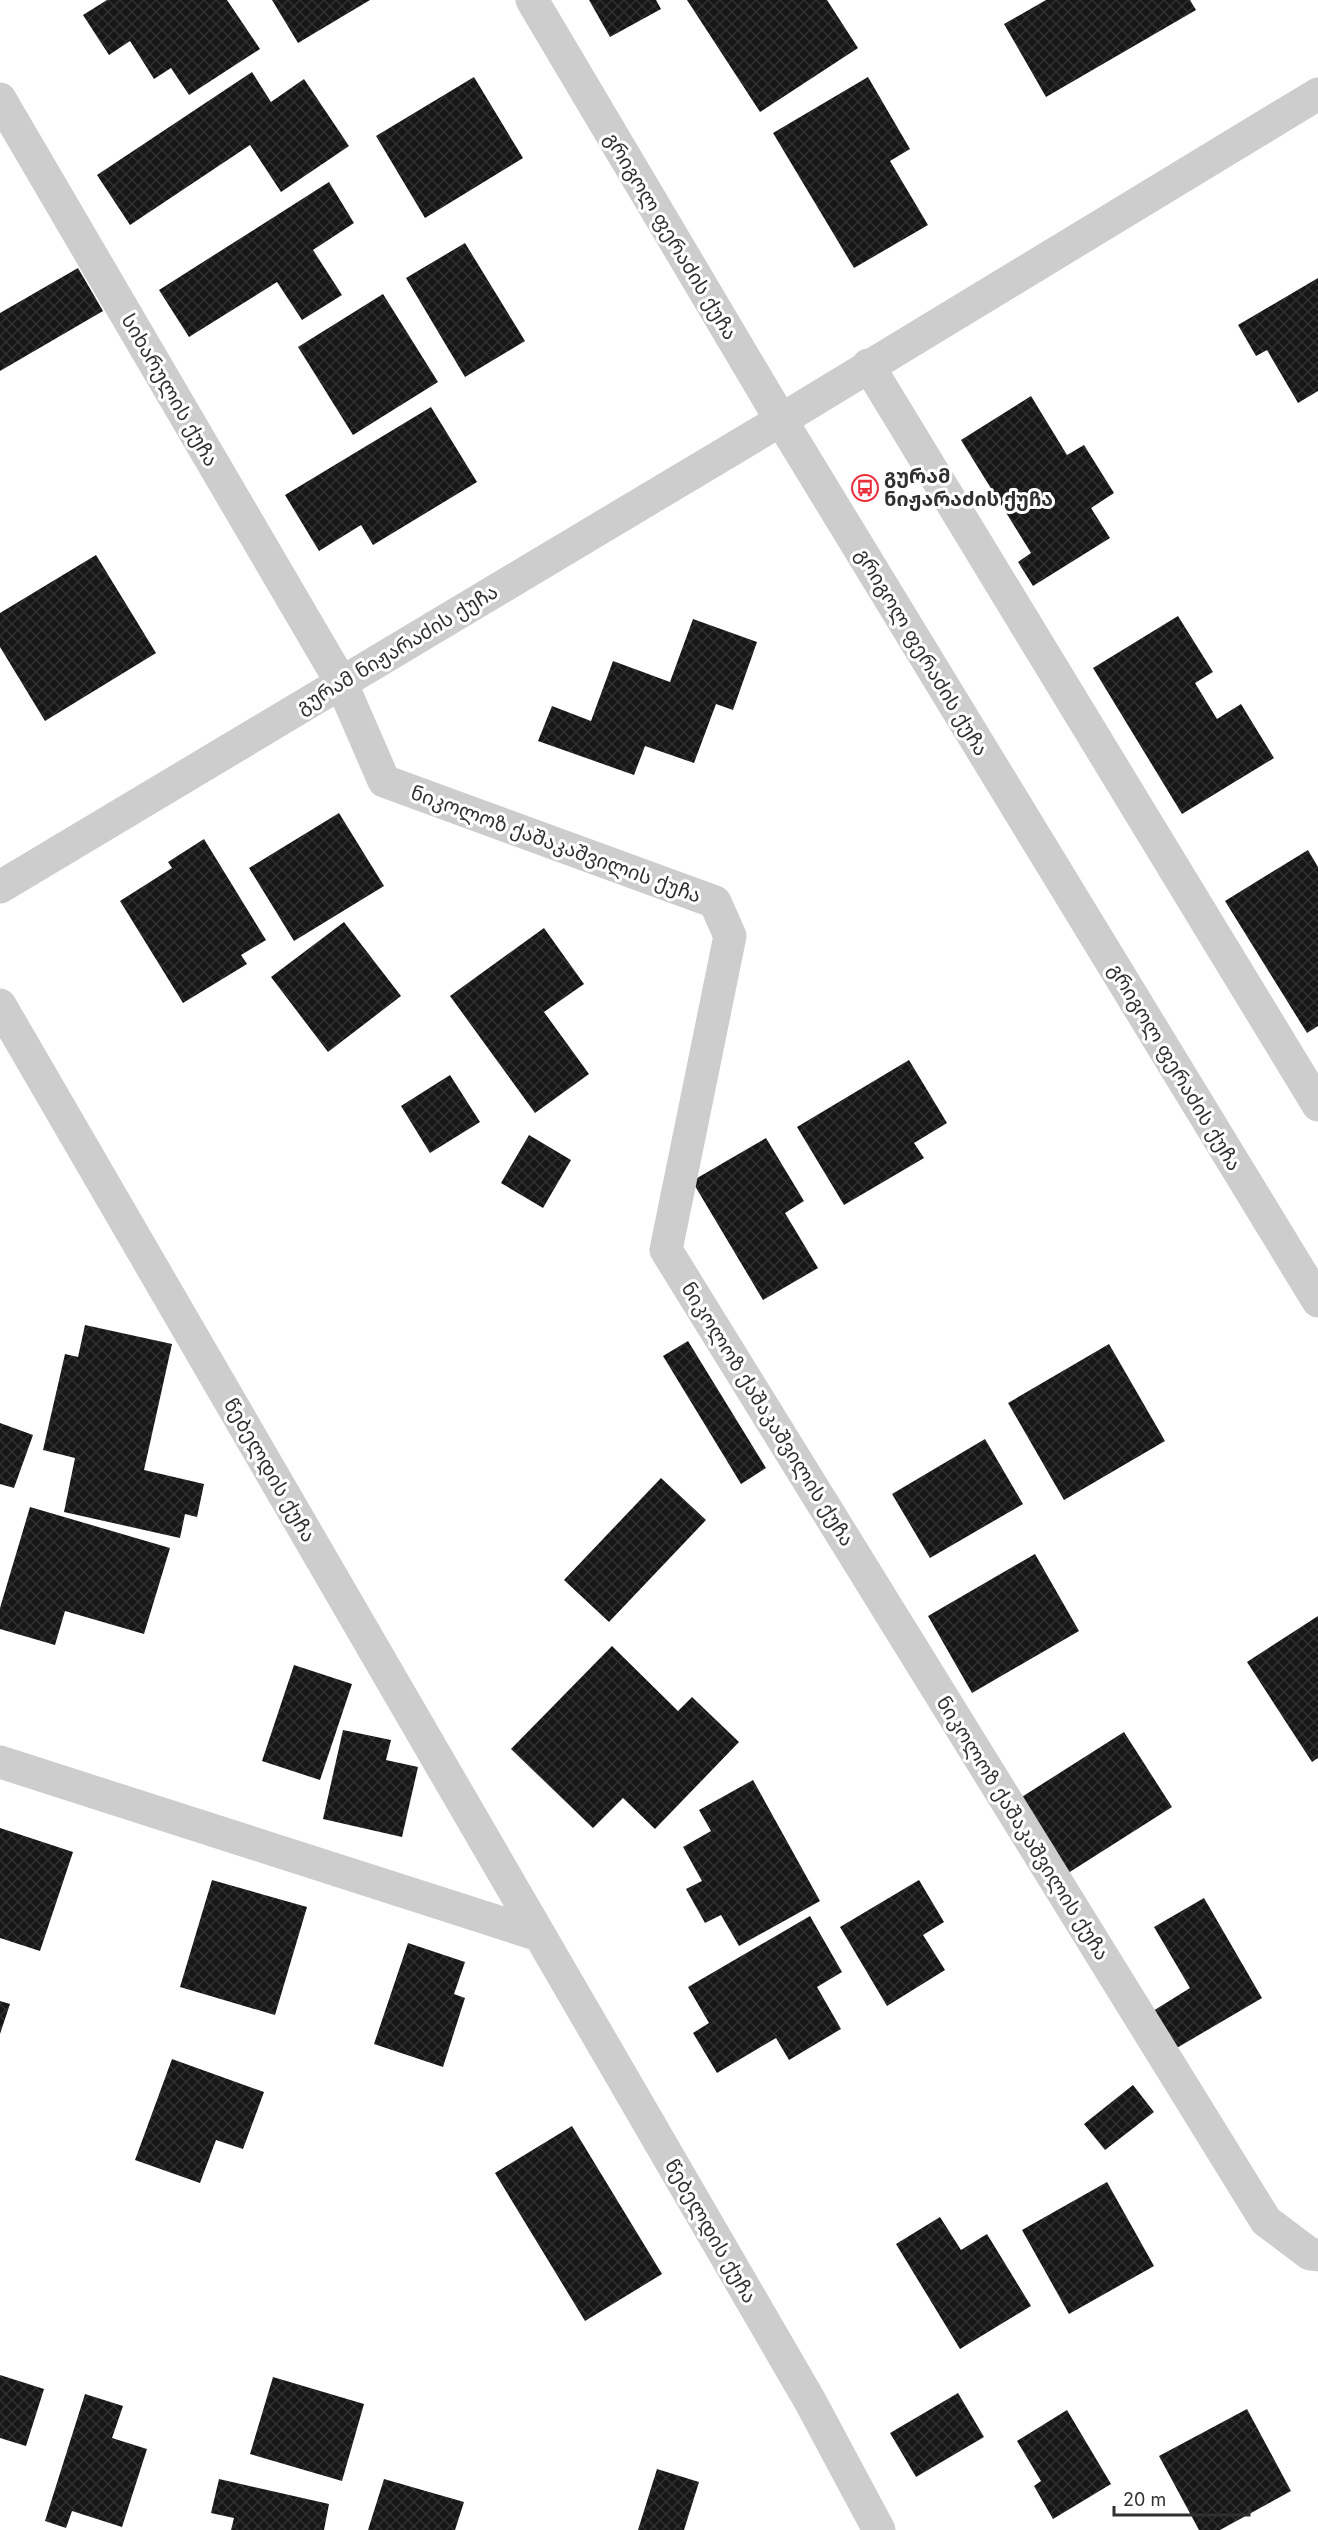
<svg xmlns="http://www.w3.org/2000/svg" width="1318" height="2530" viewBox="0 0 1318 2530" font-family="Inter,'Noto Sans Georgian',sans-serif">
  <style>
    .building { fill: url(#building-cross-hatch) }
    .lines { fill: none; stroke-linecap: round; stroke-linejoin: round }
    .minor { stroke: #cdcdcd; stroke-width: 33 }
    .labels { text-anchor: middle; stroke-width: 6; stroke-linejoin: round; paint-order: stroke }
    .street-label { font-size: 20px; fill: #303030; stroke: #fff }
    .poi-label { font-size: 20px; font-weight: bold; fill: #303030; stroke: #fff; text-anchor: start }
  </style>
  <defs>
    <pattern id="building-cross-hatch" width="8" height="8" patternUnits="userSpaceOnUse" patternTransform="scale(1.5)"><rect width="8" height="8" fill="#171717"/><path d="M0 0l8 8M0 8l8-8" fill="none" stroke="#303030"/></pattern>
  </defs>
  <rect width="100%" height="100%" fill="#fff"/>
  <!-- building -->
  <path class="building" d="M107,0H227L260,49L189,95L171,68L154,79L130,41L109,55L83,15Z
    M272,0H370L298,43Z
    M589,0H656L661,9L610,37Z
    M687,0H827L858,48L760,112Z
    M1046,0H1190L1196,10L1046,97L1004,24Z
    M252,72L271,102L304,79L349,146L281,192L250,145L130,225L97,175Z
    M474,77L523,158L425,218L376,136Z
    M868,77L910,149L890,161L928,225L854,268L773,133Z
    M329,182L354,223L313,250L342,295L302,320L277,282L189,337L159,290Z
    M465,243L525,341L465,377L406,278Z
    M78,268L103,311L0,371V313Z
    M1318,278V391L1298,403L1267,350L1256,356L1238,325Z
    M383,294L438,382L353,435L298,347Z
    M1031,396L1067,455L1084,445L1114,493L1091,508L1110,538L1033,586L1018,562L1031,553L961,440Z
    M431,407L477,482L373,545L361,525L319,551L285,495Z
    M96,555L156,653L45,721L0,647V613Z
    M1178,616L1213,672L1195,683L1217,719L1241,704L1274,758L1182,814L1093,668Z
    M693,619L757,642L733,710L716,704L694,763L645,746L634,775L538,741L552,706L591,721L613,661L670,682Z
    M339,813L384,886L294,941L249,868Z
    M204,839L266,940L241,955L247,964L183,1003L120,901L172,868L168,862Z
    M1308,850L1318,867V1026L1307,1033L1225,901Z
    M344,922L401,996L328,1052L271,977Z
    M544,928L584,984L544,1012L589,1074L535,1113L450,996Z
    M909,1060L947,1123L914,1143L924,1158L844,1205L797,1127Z
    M450,1075L480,1122L430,1153L401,1106Z
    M529,1135L571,1160L543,1208L501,1183Z
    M766,1138L804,1201L785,1213L818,1268L763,1300L692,1181Z
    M85,1325L172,1344L144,1470L204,1484L197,1517L185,1514L180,1538L64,1512L75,1458L43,1450L65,1354L78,1357Z
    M688,1341L766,1468L741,1484L663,1356Z
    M1109,1344L1165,1441L1064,1500L1008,1403Z
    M0,1423L33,1435L14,1488L0,1484Z
    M985,1439L1023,1504L930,1558L892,1494Z
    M661,1478L706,1520L609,1622L564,1580Z
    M30,1507L170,1548L144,1634L65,1611L55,1645L0,1629V1608Z
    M1035,1554L1079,1631L972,1693L928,1616Z
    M1318,1616V1758L1312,1762L1247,1662Z
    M612,1646L678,1711L692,1697L739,1742L655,1829L623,1798L593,1828L511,1749Z
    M294,1665L352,1684L320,1780L262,1761Z
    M343,1730L391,1740L386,1760L418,1767L402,1837L323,1819Z
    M1124,1732L1172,1807L1065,1875L1017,1800Z
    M753,1780L820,1901L739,1946L721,1915L705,1923L686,1889L702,1881L683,1847L711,1831L699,1810Z
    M0,1828L73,1852L40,1951L0,1938Z
    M212,1880L307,1907L275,2015L180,1987Z
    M919,1880L944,1922L923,1935L945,1970L887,2006L840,1927Z
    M1204,1898L1262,1998L1175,2049L1153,2011L1190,1988L1154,1927Z
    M810,1916L842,1972L817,1987L841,2029L789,2060L776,2038L717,2073L693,2033L709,2023L688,1987Z
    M408,1943L465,1962L454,1994L465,1998L443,2067L374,2044Z
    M0,2001L10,2004L0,2034Z
    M172,2059L264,2092L243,2149L216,2140L200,2183L135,2160Z
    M1133,2085L1154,2112L1105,2150L1084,2124Z
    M572,2126L662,2274L585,2321L495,2173Z
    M1107,2182L1154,2266L1069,2314L1022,2230Z
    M940,2217L961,2250L987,2234L1031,2306L960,2349L896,2244Z
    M0,2375L44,2389L26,2446L0,2438Z
    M273,2377L364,2404L342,2481L250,2454Z
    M958,2393L984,2437L916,2477L890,2433Z
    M85,2394L123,2406L112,2438L147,2449L122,2527L72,2511L66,2528L45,2521Z
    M1247,2409L1291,2491L1220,2530H1199L1159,2456Z
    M1067,2410L1111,2484L1053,2519L1034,2486L1041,2481L1017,2441Z
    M657,2469L699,2482L684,2530H638Z
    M219,2479L329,2504L324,2530H231L234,2518L211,2513Z
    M384,2479L464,2502L455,2530H368Z"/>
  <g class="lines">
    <!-- minor -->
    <path class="minor" d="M532,0L781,420L1318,1301
      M0,99L341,682L384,781L715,902L730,936L666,1250L1266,2221L1310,2254L1318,2255
      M868,365L1318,1105
      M0,887L781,420L1318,94
      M0,1005L810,2401L879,2530
      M0,1762L539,1935"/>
  </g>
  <!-- icons -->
  <defs>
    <symbol id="bus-ring" viewBox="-11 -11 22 22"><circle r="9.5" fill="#fff" stroke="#ea303c" stroke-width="1.5"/><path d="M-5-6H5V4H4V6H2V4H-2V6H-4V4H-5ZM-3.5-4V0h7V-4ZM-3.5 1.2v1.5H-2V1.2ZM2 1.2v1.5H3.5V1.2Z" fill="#ea303c"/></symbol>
  </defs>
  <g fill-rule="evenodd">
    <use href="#bus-ring" x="850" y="473" width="30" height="30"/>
  </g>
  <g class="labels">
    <!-- street labels -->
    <g class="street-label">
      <text transform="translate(671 236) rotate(59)" y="7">გრიგოლ ფერაძის ქუჩა</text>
      <text transform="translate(170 390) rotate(60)" y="7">სიხარულის ქუჩა</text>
      <text transform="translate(397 649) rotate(-31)" y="7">გურამ ნიჟარაძის ქუჩა</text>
      <text transform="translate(922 652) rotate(59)" y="7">გრიგოლ ფერაძის ქუჩა</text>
      <text transform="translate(556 844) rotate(20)" y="7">ნიკოლოზ ქაშაკაშვილის ქუჩა</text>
      <text transform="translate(1175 1067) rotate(59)" y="7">გრიგოლ ფერაძის ქუჩა</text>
      <text transform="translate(768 1414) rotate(58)" y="7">ნიკოლოზ ქაშაკაშვილის ქუჩა</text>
      <text transform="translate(270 1470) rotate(60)" y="7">წებელდის ქუჩა</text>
      <text transform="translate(1023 1828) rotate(58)" y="7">ნიკოლოზ ქაშაკაშვილის ქუჩა</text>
      <text transform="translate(711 2231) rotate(60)" y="7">წებელდის ქუჩა</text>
    </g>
    <!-- poi labels -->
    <g class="poi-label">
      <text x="884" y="483">გურამ<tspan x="884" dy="23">ნიჟარაძის ქუჩა</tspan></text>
    </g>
  </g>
  <!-- scale -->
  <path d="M1114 2506v9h135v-9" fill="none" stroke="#303030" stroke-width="3"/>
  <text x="1123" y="2506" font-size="18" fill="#303030" stroke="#ffffff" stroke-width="4.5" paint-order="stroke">20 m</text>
</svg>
